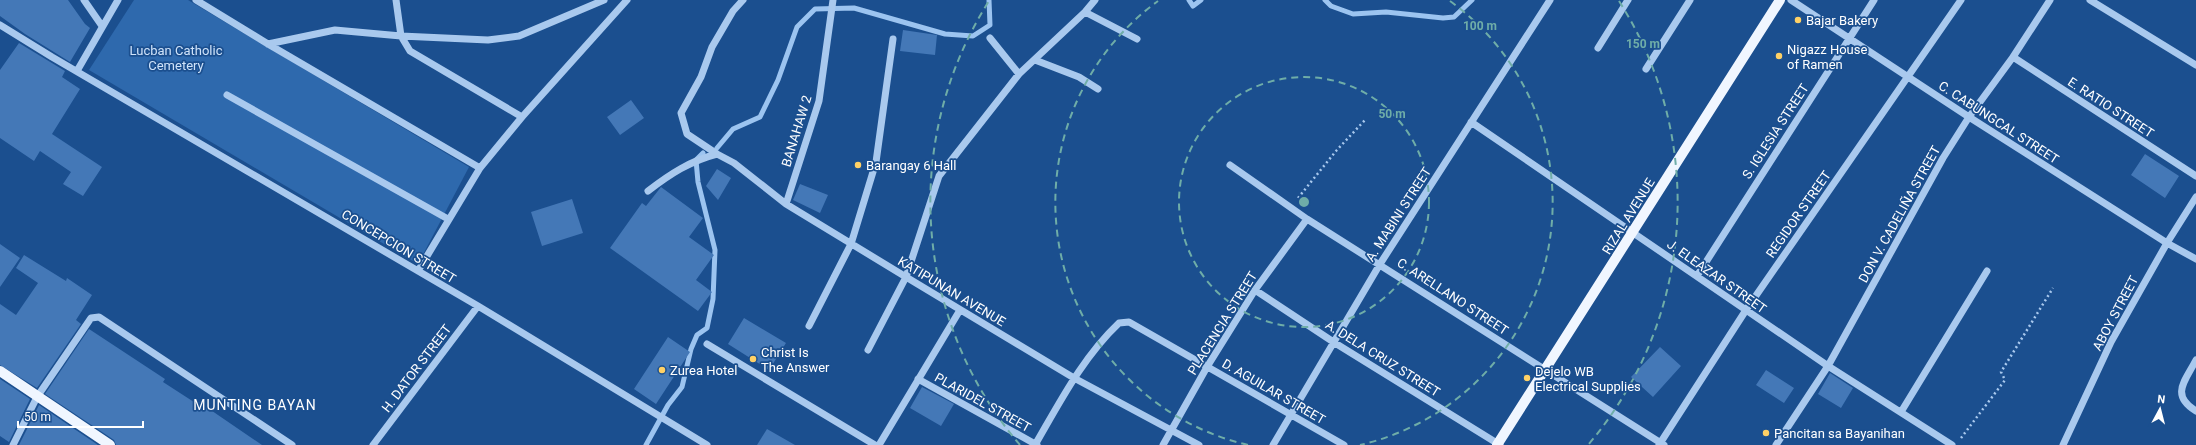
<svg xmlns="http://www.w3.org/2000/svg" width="2196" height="445" viewBox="0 0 2196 445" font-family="Roboto,sans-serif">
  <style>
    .green { fill: #2e69ad }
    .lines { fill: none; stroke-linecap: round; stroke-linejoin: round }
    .stream { stroke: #9cc4f0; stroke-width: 5 }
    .building { fill: #4478b7 }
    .path { stroke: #a9c9ee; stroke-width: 2.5; stroke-dasharray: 2 3; stroke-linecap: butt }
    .minor { stroke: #a9c9ee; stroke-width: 7 }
    .major { stroke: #f0f6ff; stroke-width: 10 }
    .ring { fill: none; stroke: #6fada8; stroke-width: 2; stroke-dasharray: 7 5 }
    .poi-dot { fill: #ffd166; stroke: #1b4f8f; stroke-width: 1.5 }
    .labels { text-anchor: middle; stroke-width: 3.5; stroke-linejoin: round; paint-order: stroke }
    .poi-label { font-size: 13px; fill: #fff; stroke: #1b4f8f; text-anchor: start }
    .park-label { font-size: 13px; fill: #cfe3fa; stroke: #1b4f8f }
    .street-label { font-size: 13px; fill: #fff; stroke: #1b4f8f }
    .neighbourhood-label { font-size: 14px; letter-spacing: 1px; fill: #fff; stroke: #1b4f8f }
    .centre { fill: #6fada8; stroke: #1b4f8f; stroke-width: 2 }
    .ring-label { font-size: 12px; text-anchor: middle; font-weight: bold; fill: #6fada8; stroke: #1b4f8f; stroke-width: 3.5; stroke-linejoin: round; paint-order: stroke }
  </style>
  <rect width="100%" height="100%" fill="#1b4f8f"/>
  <!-- green -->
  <path class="green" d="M134,0H188L469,167L418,264L89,70Z"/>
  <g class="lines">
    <!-- stream -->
    <path class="stream" d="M1189,0L1193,6L1201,0
      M1325,0L1331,6L1353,14L1386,12L1443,18L1454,17L1472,0
      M717,148L733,129L760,117L778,80L797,27L815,9L854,8L945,34L973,36L990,25L989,0
      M646,445L668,405L682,387L691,349L697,335L707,328L713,299L715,250L698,182L696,160L703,153"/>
  </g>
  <!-- building -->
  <path class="building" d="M0,0H68L85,24L90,28L70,62L25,34L0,16Z
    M903,30L937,35L935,55L900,51Z
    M19,43L65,71L62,77L80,89L52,134L102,167L83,196L63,184L71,172L40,151L34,161L0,138V70Z
    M631,100L644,118L620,135L607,117Z
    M2145,154L2179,176L2165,198L2131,175Z
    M717,169L731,178L718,200L706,186Z
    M800,184L828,195L820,213L793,200Z
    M661,187L703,218L689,237L714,255L696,280L712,292L698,311L610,248L642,203L646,206Z
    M572,199L583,233L542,246L531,212Z
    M0,244L20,258L0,287Z
    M24,255L66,281L67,278L92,295L76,320L81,324L37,388L0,365V304L16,315L38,283L16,268Z
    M744,318L786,343L769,370L728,344Z
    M89,329L165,379L163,382L197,404L199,402L262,445H116L114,440L45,394Z
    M668,337L690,352L656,404L634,389Z
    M1660,347L1681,366L1653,397L1631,377Z
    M1766,370L1794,388L1784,403L1756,385Z
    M1830,373L1853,388L1841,408L1818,394Z
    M0,379L30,399L9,442L0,436Z
    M922,387L954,404L941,426L910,408Z
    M39,405L98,445H19Z
    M767,429L795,445H757Z"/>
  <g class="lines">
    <!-- path -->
    <path class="path" d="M1298,198L1336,151L1365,120
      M1961,438L2005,380L2001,372L2053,288"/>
    <!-- minor -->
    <path class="minor" d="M84,0L102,26
      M196,0L268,44L480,168
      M396,0L401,36L410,51L522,117
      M1791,0L1969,117L2167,243L2196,259
      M2090,0L2196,65
      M1085,12L1137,39
      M0,25L52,57L478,306L707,445
      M990,38L1019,74
      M268,44L335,30L401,36L488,40L519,36L604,0
      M1598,48L1628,0
      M2013,57L2196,176
      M1035,60L1079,77L1098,89
      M1646,69L1690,0
      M77,71L118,0
      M227,95L448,219
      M1471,122L1828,366L1952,445
      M717,154L687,134L681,113L701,77L712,47L733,11L743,0
      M1230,165L1307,219L1664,445
      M648,191C670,174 690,161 717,154L734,163L786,204L906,277L1074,378L1199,445
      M786,204L819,101L833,0
      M418,271L480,168L522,117L627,0
      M1697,276L1874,0
      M1255,290L1335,343L1500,445
      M809,326L851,244L876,162L893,39
      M707,344L875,445
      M868,350L906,277L939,176L1019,74L1085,12L1095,0
      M2196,360C2185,381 2170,395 2196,411
      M918,379L1037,445
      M1901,412L1987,271
      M13,445L37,397L91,318L99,317L292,445
      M373,445L478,306
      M879,445L960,310
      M1035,445C1060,402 1083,357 1119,323L1129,322L1344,445
      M1163,445L1207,367L1255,290L1307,219
      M1273,445L1380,264L1550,0
      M1659,445L1746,310L1961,0
      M1776,445L1828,366L1943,158L1969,117L2013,57L2050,0
      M2063,445L2111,342L2167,243L2196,197"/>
    <!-- major -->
    <path class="major" d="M0,371L110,445
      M1497,445L1780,0"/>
  </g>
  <!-- distance rings -->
  <g class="ring">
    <circle cx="1304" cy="202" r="125"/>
    <path d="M1248 445A249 249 0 0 1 1158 1M1450 1A249 249 0 0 1 1360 445"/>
    <path d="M1020 445A374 374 0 0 1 989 1M1619 1A374 374 0 0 1 1588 445"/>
  </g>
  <!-- markers -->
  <g class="poi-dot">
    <circle cx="1798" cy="20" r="4"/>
    <circle cx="1779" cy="56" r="4"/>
    <circle cx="858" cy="165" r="4"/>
    <circle cx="753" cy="359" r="4"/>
    <circle cx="662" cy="370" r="4"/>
    <circle cx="1527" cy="378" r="4"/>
    <circle cx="1766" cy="433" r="4"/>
  </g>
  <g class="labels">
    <!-- poi labels -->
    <g class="poi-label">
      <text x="1806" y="25">Bajar Bakery</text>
      <text x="1787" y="54">Nigazz House<tspan x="1787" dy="15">of Ramen</tspan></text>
      <text x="866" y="170">Barangay 6 Hall</text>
      <text x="761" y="357">Christ Is<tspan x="761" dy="15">The Answer</tspan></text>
      <text x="670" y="375">Zurea Hotel</text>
      <text x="1535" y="376">Dejelo WB<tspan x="1535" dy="15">Electrical Supplies</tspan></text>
      <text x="1774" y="438">Pancitan sa Bayanihan</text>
    </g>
    <!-- park labels -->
    <g class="park-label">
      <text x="176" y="55">Lucban Catholic<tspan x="176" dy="15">Cemetery</tspan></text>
    </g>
    <!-- street labels -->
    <g class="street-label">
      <text transform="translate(2111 107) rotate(33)" y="5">E. RATIO STREET</text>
      <text transform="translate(1999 122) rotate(33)" y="5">C. CABUNGCAL STREET</text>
      <text transform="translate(796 131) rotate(-73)" y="5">BANAHAW 2</text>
      <text transform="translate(1775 131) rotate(-57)" y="5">S. IGLESIA STREET</text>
      <text transform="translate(1398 214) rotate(-57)" y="5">A. MABINI STREET</text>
      <text transform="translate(1798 214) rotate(-55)" y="5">REGIDOR STREET</text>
      <text transform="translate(1899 214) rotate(-61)" y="5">DON V. CADELIÑA STREET</text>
      <text transform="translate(1628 216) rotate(-58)" y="5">RIZAL AVENUE</text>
      <text transform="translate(399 246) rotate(31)" y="5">CONCEPCION STREET</text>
      <text transform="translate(1717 276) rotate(35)" y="5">J. ELEAZAR STREET</text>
      <text transform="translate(952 291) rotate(31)" y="5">KATIPUNAN AVENUE</text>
      <text transform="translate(1453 296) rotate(33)" y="5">C. ARELLANO STREET</text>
      <text transform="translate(2115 313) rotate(-62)" y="5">ABOY STREET</text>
      <text transform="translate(1222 323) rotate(-58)" y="5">PLACENCIA STREET</text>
      <text transform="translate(1383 358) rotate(32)" y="5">A. DELA CRUZ STREET</text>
      <text transform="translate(416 368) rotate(-53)" y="5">H. DATOR STREET</text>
      <text transform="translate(1274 391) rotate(30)" y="5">D. AGUILAR STREET</text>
      <text transform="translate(983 402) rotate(29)" y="5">PLARIDEL STREET</text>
    </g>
    <!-- neighbourhood labels -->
    <g class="neighbourhood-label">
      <text x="255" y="410">MUNTING BAYAN</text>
    </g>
  </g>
  <circle cx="1304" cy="202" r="6" class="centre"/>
  <g class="ring-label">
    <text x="1480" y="30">100 m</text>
    <text x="1643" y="48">150 m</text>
    <text x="1392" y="118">50 m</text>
  </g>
  <!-- north arrow -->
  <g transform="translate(2160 409) rotate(7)" stroke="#1b4f8f" stroke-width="3" paint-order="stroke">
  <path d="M0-3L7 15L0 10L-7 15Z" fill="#ffffff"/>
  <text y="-6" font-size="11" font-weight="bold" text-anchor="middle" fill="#ffffff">N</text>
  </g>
  <!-- scale -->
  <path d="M18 421v6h125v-6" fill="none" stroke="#ffffff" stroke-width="2"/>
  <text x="24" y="421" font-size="12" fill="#ffffff" stroke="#1b4f8f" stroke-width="3" paint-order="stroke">50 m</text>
</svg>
